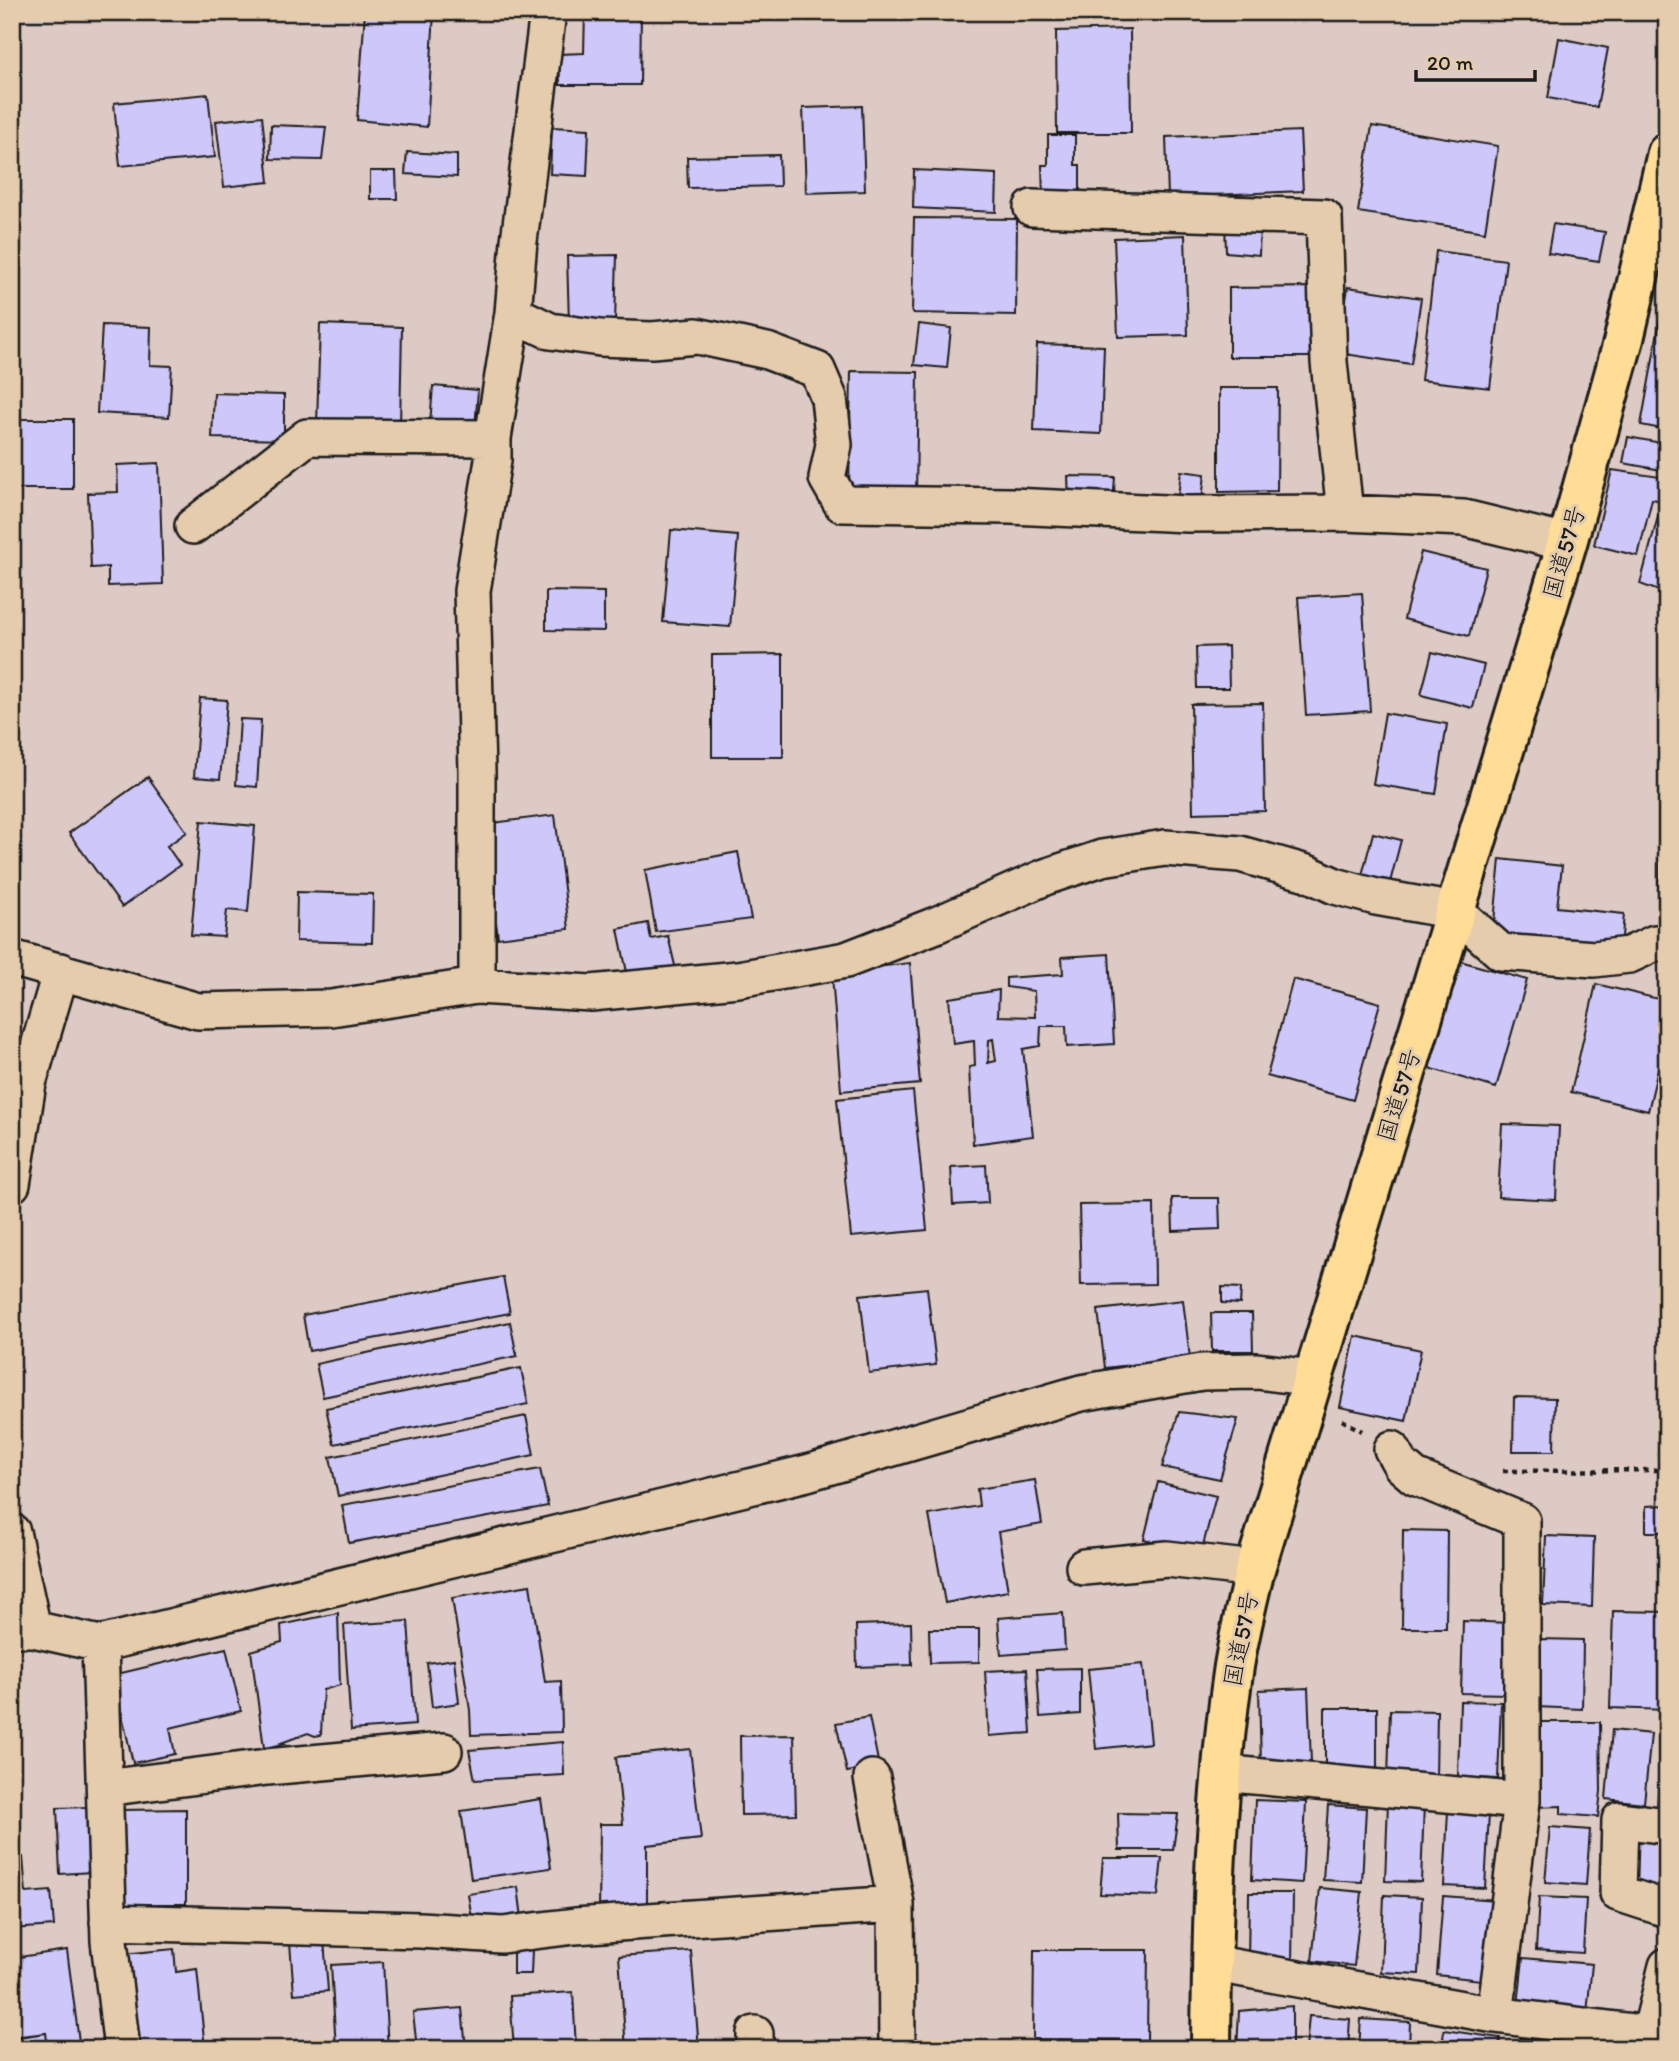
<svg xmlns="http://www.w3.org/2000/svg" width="1679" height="2061" viewBox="0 0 1679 2061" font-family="Itim,'Klee One',sans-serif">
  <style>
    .building { fill: #cec7f9; stroke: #1c1c1c; stroke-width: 2; fill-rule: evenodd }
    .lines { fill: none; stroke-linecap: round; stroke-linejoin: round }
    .street-casing { stroke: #1c1c1c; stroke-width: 40 }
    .highway-casing { stroke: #1c1c1c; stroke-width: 44 }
    .path { stroke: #1c1c1c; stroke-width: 4.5; stroke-dasharray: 5 5; stroke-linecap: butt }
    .street { stroke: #e5ccad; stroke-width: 35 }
    .highway { stroke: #ffdd96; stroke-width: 38 }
    .labels { text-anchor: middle; stroke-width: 6; stroke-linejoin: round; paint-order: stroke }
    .street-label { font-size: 24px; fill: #1c1c1c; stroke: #e5ccad }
  </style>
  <rect width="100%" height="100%" fill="#decac4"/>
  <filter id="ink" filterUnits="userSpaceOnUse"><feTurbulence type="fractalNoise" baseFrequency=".0143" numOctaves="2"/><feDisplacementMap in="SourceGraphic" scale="14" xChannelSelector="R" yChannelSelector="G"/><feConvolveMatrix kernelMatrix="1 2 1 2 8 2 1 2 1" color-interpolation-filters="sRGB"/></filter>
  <g filter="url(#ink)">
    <!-- building -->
    <path class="building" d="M365,12H434L427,127L357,120Z
      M585,12H641L640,85H560L559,54L584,53Z
      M1130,29L1131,133H1057L1056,31Z
      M1559,38L1608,48L1597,107L1548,98Z
      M208,94L215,157L120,166L114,103Z
      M862,106L865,191L806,193L803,108Z
      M262,116L269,182L224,187L216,121Z
      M271,125L326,127L322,160L270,159Z
      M1372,126L1498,146L1485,232L1358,212Z
      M552,127L589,129L587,176L550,174Z
      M1300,131L1303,191L1168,197L1166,137Z
      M1048,135H1075V165H1080V196L1043,197L1042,165H1048Z
      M407,152L457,155V177L405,174Z
      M779,155L780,186L688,188L687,157Z
      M914,170L997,174L996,212L913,208Z
      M370,171H396L397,199H370Z
      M914,218L1017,219L1016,315L912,313Z
      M1225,222H1260L1259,255L1226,252Z
      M1553,224L1605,232L1599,261L1548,253Z
      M1185,235L1188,335L1118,337L1114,238Z
      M1436,251L1506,260L1490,388L1421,380Z
      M617,255L615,322H569L567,256Z
      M1317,287V357H1229V288Z
      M1348,287L1421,298L1411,364L1338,353Z
      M1660,320L1667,321V430L1641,425Z
      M320,324L402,327L400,426L317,424Z
      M919,324L951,328L947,368L914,365Z
      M102,325L151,327L150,365L172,366L169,417L97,413Z
      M1037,344L1104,346L1101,434L1034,431Z
      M851,371L918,372L916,494L849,492Z
      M433,386L478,390L475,428L430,424Z
      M1219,388H1278L1277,491L1219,492Z
      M214,393L284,395V440L212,438Z
      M12,419H73V489H12Z
      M1628,437L1667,444V471L1623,463Z
      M159,463L163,584L108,586V567L91,568L88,493L118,492L117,465Z
      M1612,470L1667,478V502L1652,499L1638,556L1594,545Z
      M1181,471L1205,474L1201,508L1177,506Z
      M1068,476L1115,477L1113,505L1069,502Z
      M1659,513L1667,515V594L1640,584Z
      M671,530L738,536L730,627L663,622Z
      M1421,552L1486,568L1469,636L1404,619Z
      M546,591L604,592V631L546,630Z
      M1362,593L1370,711L1306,715L1298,597Z
      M1228,646L1229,688H1197L1196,647Z
      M1432,652L1484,665L1473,708L1421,695Z
      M783,654V757H712V655Z
      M200,698L227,700L220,779L194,777Z
      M1263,703L1265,811L1193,813L1191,704Z
      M1385,713L1447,724L1436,794L1373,784Z
      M240,719L261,720L257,787L236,785Z
      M148,777L187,832L167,846L180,865L122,907L69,833Z
      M1663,779H1667V915H1658Z
      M555,815L569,929L498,938L484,824Z
      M201,821L255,826L248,912L227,910L224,937L191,935Z
      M1373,833L1401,840L1388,890L1360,883Z
      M738,852L751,919L656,932L645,870Z
      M1500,859L1562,866L1557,907L1624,914L1621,947L1493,933Z
      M297,892L373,894L372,943L296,941Z
      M648,923L651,939L668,936L676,970L629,982L618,929Z
      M1109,954L1114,1044L1067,1047L1066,1026H1041L1040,1046L1023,1049L1033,1136L973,1144L969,1067L975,1066L974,1041L953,1044L949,998L999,990L998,1016L1035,1017L1034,991L1006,987V978L1063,974L1062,957ZM993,1039L996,1061L988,1063L989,1040Z
      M1460,961L1527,980L1496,1088L1429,1068Z
      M910,963L920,1084L841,1091L832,975L868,968Z
      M1293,979L1380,1003L1353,1100L1267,1076Z
      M1596,984L1667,1001V1031L1648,1111L1571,1092Z
      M913,1091L927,1230L851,1237L837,1099Z
      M1502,1124L1559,1126L1556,1200L1498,1197Z
      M986,1165L988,1203L953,1205L951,1167Z
      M1172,1198H1219L1220,1229L1173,1231Z
      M1154,1204L1155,1284L1081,1285L1079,1205Z
      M503,1277L510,1313L309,1351L303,1315Z
      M1222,1287L1241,1288L1240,1304L1222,1303Z
      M927,1288L936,1365L869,1373L860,1295Z
      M1183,1300L1190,1358L1105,1368L1098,1310Z
      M1211,1313H1252L1253,1351H1212Z
      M510,1322L517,1356L323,1397L316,1364Z
      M1355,1336L1421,1350L1406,1421L1340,1407Z
      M521,1368L528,1404L334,1444L326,1408Z
      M1514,1397L1555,1398L1554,1451H1513Z
      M1179,1412L1238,1419L1220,1479L1162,1467Z
      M526,1416L534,1455L338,1496L330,1457Z
      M540,1469L548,1506L349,1543L342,1505Z
      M1035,1480L1042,1524L998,1532L1008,1591L945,1603L929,1515L979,1506L977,1489Z
      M1158,1482L1216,1496L1201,1553L1144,1539Z
      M1667,1505V1532H1646V1506Z
      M1403,1530L1447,1531L1446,1628H1402Z
      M1546,1536L1594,1538L1592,1607L1543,1605Z
      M530,1585L545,1682L561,1681L562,1732L471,1735L470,1710L452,1598Z
      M1613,1611L1667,1612V1710L1610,1708Z
      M338,1613L340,1685L323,1690L321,1735L315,1736L308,1733L281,1743L284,1744L264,1748L251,1651L282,1642L281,1625Z
      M1063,1613L1065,1650L1001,1655L998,1618Z
      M408,1621L415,1725L351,1730L344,1625Z
      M1463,1621L1509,1623L1507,1694L1461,1693Z
      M911,1623L912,1665L857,1667L856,1625Z
      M929,1629H979V1662L930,1663Z
      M1539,1639L1583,1640L1582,1709L1537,1707Z
      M226,1648L241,1711L170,1728L175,1754L133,1763L113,1675Z
      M454,1659L459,1703L432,1707L427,1663Z
      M1143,1664L1151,1743L1096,1749L1088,1669Z
      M1080,1668V1714L1040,1717L1037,1669Z
      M1027,1669L1031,1733L989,1736L985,1671Z
      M1308,1688L1311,1762L1261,1764L1259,1690Z
      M1460,1701L1501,1702L1498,1779L1458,1777Z
      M1325,1708H1377V1775H1325Z
      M1390,1710L1437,1711L1436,1781L1388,1780Z
      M869,1717L879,1766L847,1772L836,1723Z
      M1535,1722H1600L1601,1791L1598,1817L1561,1814V1806L1535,1807Z
      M1612,1730L1651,1734L1644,1803L1606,1799Z
      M794,1735L796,1814L741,1815L740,1736Z
      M1661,1738H1667V1810H1657Z
      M563,1742L564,1775L475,1780L469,1750Z
      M690,1749L701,1839L647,1845V1914H599L600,1824H623L616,1757Z
      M541,1799L551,1868L471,1879L461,1811Z
      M1255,1800L1306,1802L1302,1883L1252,1880Z
      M1388,1802L1424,1804L1421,1882L1385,1881Z
      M1328,1805L1366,1808L1362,1882L1323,1880Z
      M89,1807L92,1872L60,1874L57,1808Z
      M186,1809V1904H123L122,1810Z
      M1448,1811L1489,1813L1485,1888L1444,1886Z
      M1118,1813L1178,1814L1173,1850H1119Z
      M1550,1827L1590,1830L1586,1885L1545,1882Z
      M1628,1828H1662L1661,1888L1627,1887Z
      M23,1857L26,1893L51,1891L54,1926L12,1929V1858Z
      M1103,1858H1162L1158,1896L1100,1894Z
      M518,1887L522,1918L473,1925L468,1894Z
      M1320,1888L1362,1892L1354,1966L1312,1961Z
      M1249,1893H1293L1292,1965L1248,1964Z
      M1384,1895L1422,1897L1419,1974L1381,1972Z
      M1443,1896L1496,1900L1490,1981L1437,1975Z
      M1539,1897L1586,1899L1583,1953L1536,1950Z
      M324,1940L328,1991L294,1994L290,1943Z
      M174,1949L176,1972L197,1969L205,2049H134L123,1954Z
      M67,1950L80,2049H48L46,2033L12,2038V1958Z
      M513,1950H532L531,1974H513Z
      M1034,1950H1148L1147,2040L1033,2039Z
      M691,1951L699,2049H626L619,1956Z
      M1523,1958L1592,1964L1587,2013L1518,2006Z
      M383,1962L388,2049H336L331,1965Z
      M573,1992L576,2049H514L510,1996Z
      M1292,2006V2049H1237L1239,2011Z
      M462,2008L466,2049H417L413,2012Z
      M1309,2016L1350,2019L1348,2049H1306Z
      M1361,2019L1410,2022L1409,2049H1359Z
      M1444,2030L1500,2038L1499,2049H1442Z
      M46,2033L48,2049H12V2037Z
      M1520,2039L1558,2043L1557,2049H1519Z
      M1062,2044L1157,2045V2049H1062Z"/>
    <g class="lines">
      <defs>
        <path id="street" d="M1032,208L1324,217L1329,362L1345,513
          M513,313L550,331L600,338L652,340L697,336L767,351L817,370L829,398L834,445L827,478L842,504L1011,506L1188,514L1345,513L1464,518L1567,543
          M193,526L307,437L493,438
          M12,958L198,1011L331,1008L477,986L591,993L738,979L846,960L936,925L1045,877L1102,858L1165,848L1240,854L1307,873L1335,886L1376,897L1455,911L1501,952L1594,959L1629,955L1655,943H1667
          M477,986V771L472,591L493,460V438L513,313L519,241L548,12
          M12,1184L28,1083L61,971
          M1392,1449L1401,1465L1415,1477L1522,1521V1801
          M12,1532L33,1629
          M1084,1567L1167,1559L1255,1569
          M12,1629H33L100,1644L807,1473L1081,1393L1202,1372L1257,1371L1313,1378
          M100,1644L109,1941L122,2049
          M1221,1773L1522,1801L1495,2015
          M872,1778L896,1904L897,2049
          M105,1788L267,1767L444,1751
          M1667,1826L1620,1820L1618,1893L1667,1909
          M108,1922L420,1930L502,1935L575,1926L896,1904
          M1211,1963L1495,2015L1650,2034L1667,2039
          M755,2034V2049
          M1650,2034L1667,1966"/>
        <path id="highway" d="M1211,2049C1212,1924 1215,1797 1233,1673C1238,1638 1247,1603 1255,1569L1567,543L1624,339L1667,153"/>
      </defs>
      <!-- street casing -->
      <use href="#street" class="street-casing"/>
      <!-- highway casing -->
      <use href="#highway" class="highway-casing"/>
      <!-- path -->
      <path class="path" d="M1342,1420L1362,1431
        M1503,1471L1667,1470"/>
      <!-- street -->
      <use href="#street" class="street"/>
      <!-- highway -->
      <use href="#highway" class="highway"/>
    </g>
  </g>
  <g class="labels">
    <!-- street labels -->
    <g class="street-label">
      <text transform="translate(1564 552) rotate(-74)" y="8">国道57号</text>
      <text transform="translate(1399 1095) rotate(-73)" y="8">国道57号</text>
      <text transform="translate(1241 1639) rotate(-79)" y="8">国道57号</text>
    </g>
  </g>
  <!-- margin -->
  <rect width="1679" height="2061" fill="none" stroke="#e5ccad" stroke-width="42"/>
  <rect x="21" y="21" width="1637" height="2019" fill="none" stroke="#1c1c1c" stroke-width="2.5" filter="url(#ink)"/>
  <!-- scale -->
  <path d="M1416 70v10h119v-10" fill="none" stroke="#1c1c1c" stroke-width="3.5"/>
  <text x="1427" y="70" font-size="21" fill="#1c1c1c" stroke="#e5ccad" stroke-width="5" paint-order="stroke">20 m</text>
</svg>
